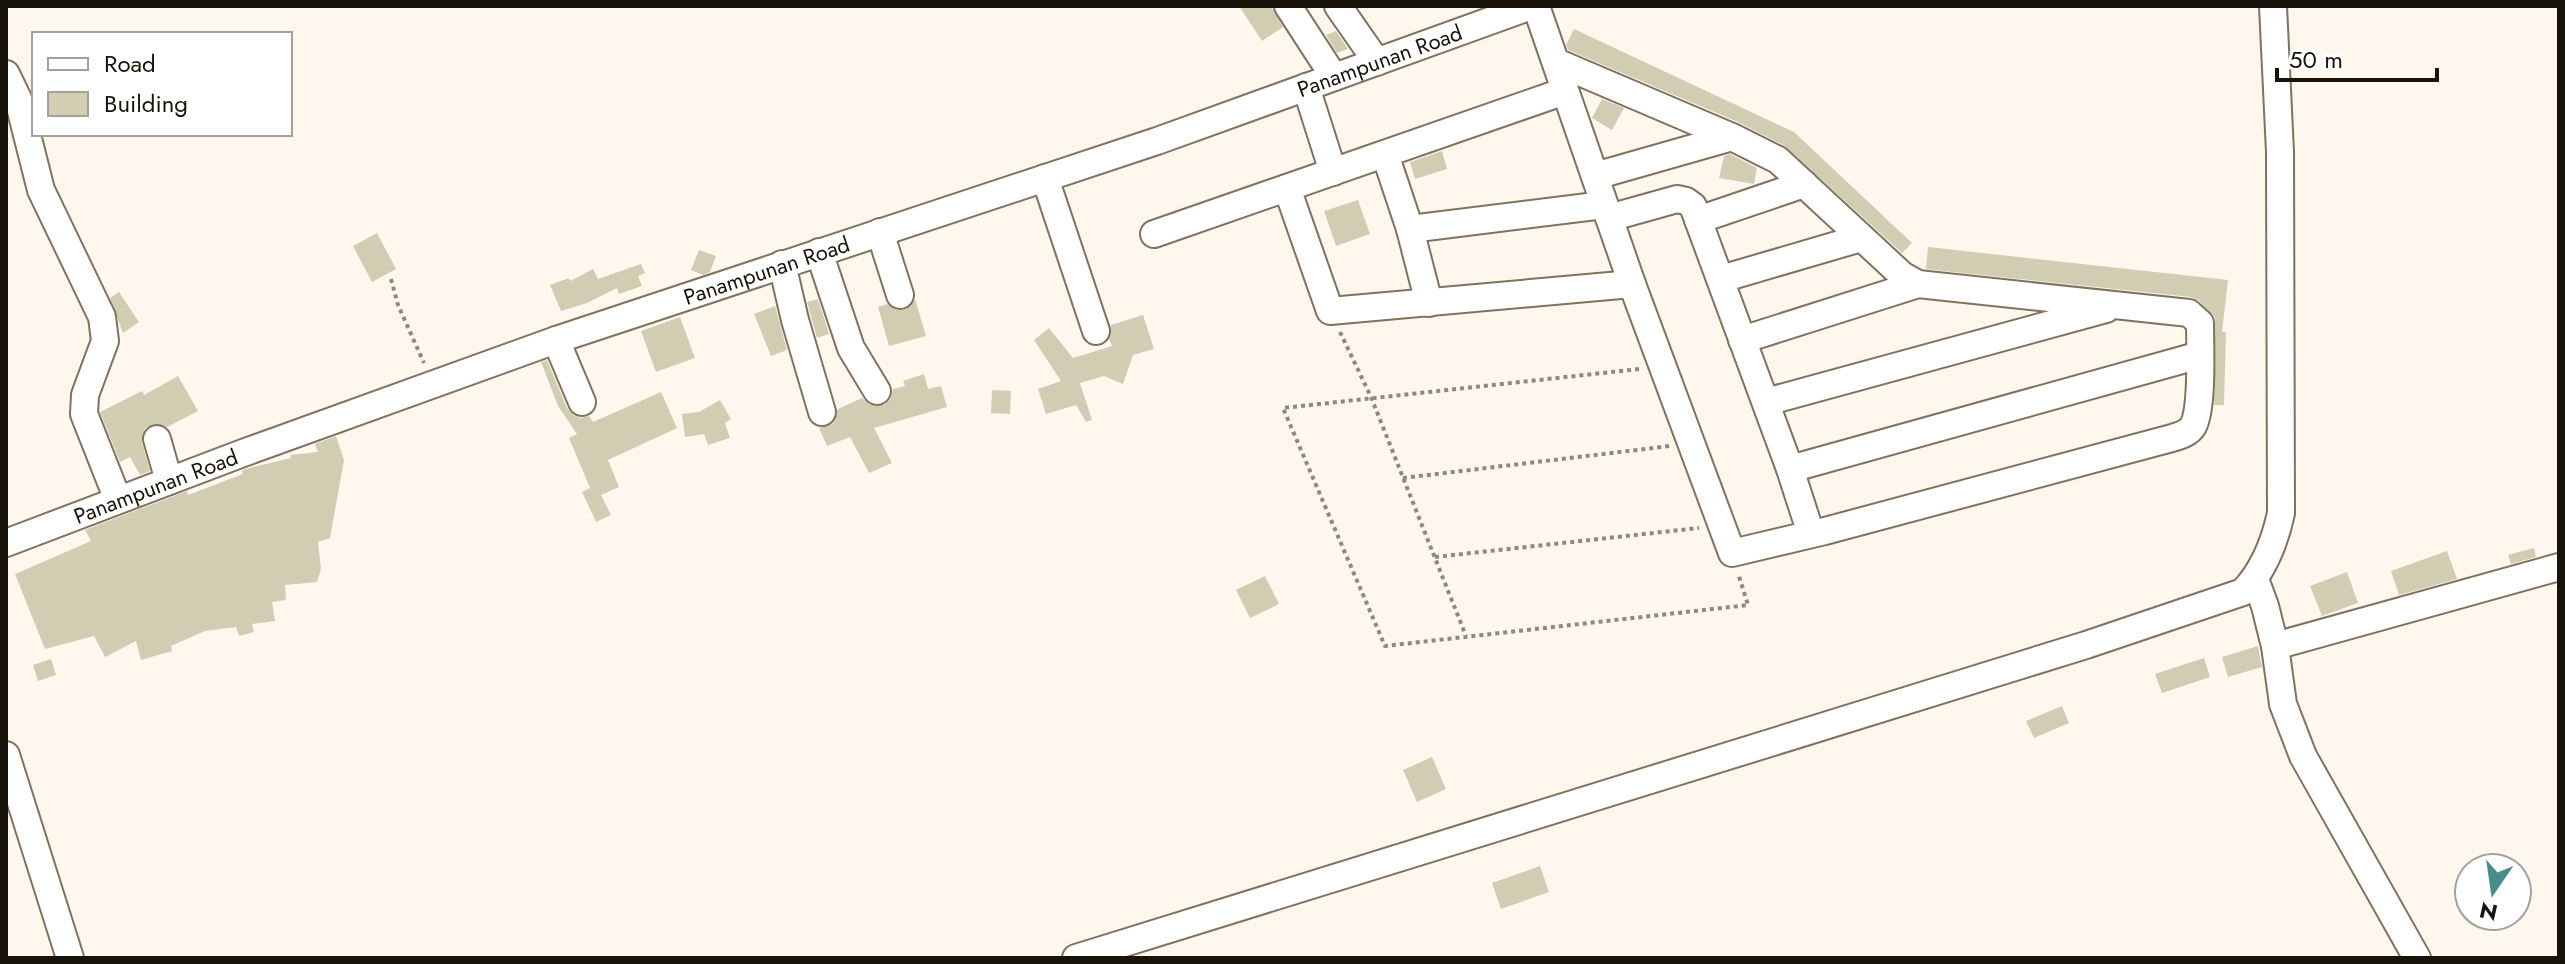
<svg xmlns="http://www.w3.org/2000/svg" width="2565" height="964" viewBox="0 0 2565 964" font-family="Jost,sans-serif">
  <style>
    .building { fill: #d1cdb3 }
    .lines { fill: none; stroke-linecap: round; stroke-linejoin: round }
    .minor-casing { stroke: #80725c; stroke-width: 30 }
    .path { stroke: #8e887f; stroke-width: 4; stroke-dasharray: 4 4; stroke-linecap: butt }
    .minor { stroke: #fff; stroke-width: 26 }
    .labels { text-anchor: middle; stroke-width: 6; stroke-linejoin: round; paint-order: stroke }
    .street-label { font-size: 22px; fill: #19140b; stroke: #fff }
  </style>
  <rect width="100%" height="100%" fill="#fef7ee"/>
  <!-- building -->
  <path class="building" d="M1239,6H1271L1283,27L1262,41Z
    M1574,29L1794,132L1912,243L1902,253L1785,146L1738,122L1568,50L1566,45Z
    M1336,31L1348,49L1337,53L1326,35Z
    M1602,99L1624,108L1612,130L1592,118Z
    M1442,151L1447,169L1415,179L1410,162Z
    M1730,154L1757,168L1754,184L1719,178L1724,156Z
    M1358,200L1370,234L1336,246L1324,211Z
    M377,233L396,269L372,282L353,246Z
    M1928,247L2228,280L2222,332H2226L2224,405H2214L2215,317L2199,301L2191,297L1926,269Z
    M699,250L716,256L710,272L703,275L691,270Z
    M641,264L645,273L638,276L642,286L619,294L617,288L587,303L561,311L550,285L569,278L570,281L593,269L598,279Z
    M119,292L139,322L123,333L110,298Z
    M818,299L829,334L817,338L807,302Z
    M915,299L926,336L889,346L878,307L888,304L896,310H904L911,306Z
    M775,306L787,350L771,356L754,314Z
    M1143,315L1154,349L1133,355L1123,384L1104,376L1080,383L1092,420L1086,422L1076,405L1046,414L1038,389L1061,381L1034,340L1049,328L1073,358L1112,346L1109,339L1111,325Z
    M680,317L695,358L656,372L641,331Z
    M547,360L567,408L573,415L581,418L589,416L593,422L661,392L677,428L608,460L619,487L601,495L611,515L596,522L582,492L590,488L569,438L577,434L558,406L541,362Z
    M924,374L928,389L941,386L947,407L874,428L892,463L869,473L850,437L827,446L819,428L833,424L838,409L862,398L870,405H885L891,398L893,389L905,386L903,381Z
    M178,376L198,411L167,427L153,424L145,428L142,443L150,471L140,475L130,457L120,462L100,412L142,391L144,395Z
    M992,390L1011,391L1010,414L991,413Z
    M720,400L731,419L725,423L730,438L708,445L704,434L685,437L682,414L699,412Z
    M336,436L344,460L330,538L318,542L321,569L317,582L285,585L286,600L272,602L275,621L252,624L254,632L239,636L236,627L205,631L171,646L172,651L141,660L136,641L105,657L94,636L45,649L15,574L91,541L85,530L187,491L188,495L243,474L242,471L245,469L291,458L290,455L318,452L315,444Z
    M2534,548L2536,557L2511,564L2508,555Z
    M2447,551L2457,579L2399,595L2391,571Z
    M2347,572L2358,603L2322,616L2310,586Z
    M1265,576L1279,604L1250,618L1236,590Z
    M2258,646L2262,667L2228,677L2222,657Z
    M2204,658L2210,677L2162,693L2155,674Z
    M51,659L56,675L38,681L33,665Z
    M2062,706L2069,723L2034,738L2026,721Z
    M1432,757L1446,789L1417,802L1403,770Z
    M1540,866L1549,892L1501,909L1492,883Z"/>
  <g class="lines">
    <defs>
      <g id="minor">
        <path d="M1288,6L1334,77"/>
        <path d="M1338,6L1377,62"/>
        <path d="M1536,6L1632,284L1732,553L1825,531L2172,438C2179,436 2189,433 2193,426C2203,408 2200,345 2200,323L2189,313L1918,284L1902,275L1778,160L1732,137L1556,62"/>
        <path d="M6,74L18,99L41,190L102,317L105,341L85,395L84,414L118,500"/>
        <path d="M1306,87L1333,172"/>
        <path d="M1385,154L1410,229L1429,303"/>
        <path d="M1595,176L1732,137"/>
        <path d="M1045,178L1096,331"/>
        <path d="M1287,188L1330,311L1632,284"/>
        <path d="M1609,218L1677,199L1686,201L1693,206L1790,469L1811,534"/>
        <path d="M1698,220L1804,184"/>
        <path d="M1410,229L1604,205"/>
        <path d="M880,232L900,295"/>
        <path d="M1154,234L1565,91"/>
        <path d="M819,252L851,348L877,391"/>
        <path d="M782,264L795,320L822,412"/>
        <path d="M1721,279L1861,238"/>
        <path d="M556,340L582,402"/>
        <path d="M1742,340L1918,284"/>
        <path d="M1766,402L2106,309"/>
        <path d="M157,439L169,481"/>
        <path d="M1790,469L2200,355"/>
        <path id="s1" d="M6,543L243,453L556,340L1157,141L1531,6"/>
        <path d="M2255,579L2265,606L2275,646L2559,567"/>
        <path d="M2275,646L2283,704L2303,756L2417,958"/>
        <path d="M6,755L70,958"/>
        <path d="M1076,958L2086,645L2243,592C2263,571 2275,541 2281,513L2280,152L2273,6"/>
      </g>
    </defs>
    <!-- minor casing -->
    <use href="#minor" class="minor-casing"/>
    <!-- path -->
    <path class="path" d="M391,279L398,305L424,363
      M1340,332L1371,397L1466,636
      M1639,369L1283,408L1385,646L1748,605L1738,573
      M1403,478L1670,446
      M1435,557L1699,528"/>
    <!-- minor -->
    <use href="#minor" class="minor"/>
  </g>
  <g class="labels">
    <!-- street labels -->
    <g class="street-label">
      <text dy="8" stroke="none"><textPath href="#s1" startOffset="1456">Panampunan Road</textPath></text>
      <text dy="8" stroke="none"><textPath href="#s1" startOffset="808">Panampunan Road</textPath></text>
      <text dy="8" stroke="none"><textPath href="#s1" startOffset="160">Panampunan Road</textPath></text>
    </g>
  </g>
  <!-- border -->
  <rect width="2565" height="964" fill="none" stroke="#19140b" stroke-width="16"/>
  <!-- legend -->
  <rect x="32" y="32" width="260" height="104" fill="#ffffff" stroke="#a3a19d" stroke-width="2"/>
  <rect x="48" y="58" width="40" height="12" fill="#ffffff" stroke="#a3a19d" stroke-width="2"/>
  <text x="104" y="72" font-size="24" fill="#19140b">Road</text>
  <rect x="48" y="92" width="40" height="24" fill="#d1cdb3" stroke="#a3a19d" stroke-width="2"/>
  <text x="104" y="112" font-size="24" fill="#19140b">Building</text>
  <!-- north arrow -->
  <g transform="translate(2493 892) rotate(193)"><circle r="38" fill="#ffffff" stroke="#a3a19d" stroke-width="2"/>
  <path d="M0-6L14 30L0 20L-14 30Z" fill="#478e8b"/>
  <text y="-12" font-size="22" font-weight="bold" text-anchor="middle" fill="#19140b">N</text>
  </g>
  <!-- scale -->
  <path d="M2277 68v12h160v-12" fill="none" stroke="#19140b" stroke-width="4"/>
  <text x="2289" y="68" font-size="24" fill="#19140b" stroke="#ffffff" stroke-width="6" paint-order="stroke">50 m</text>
</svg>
